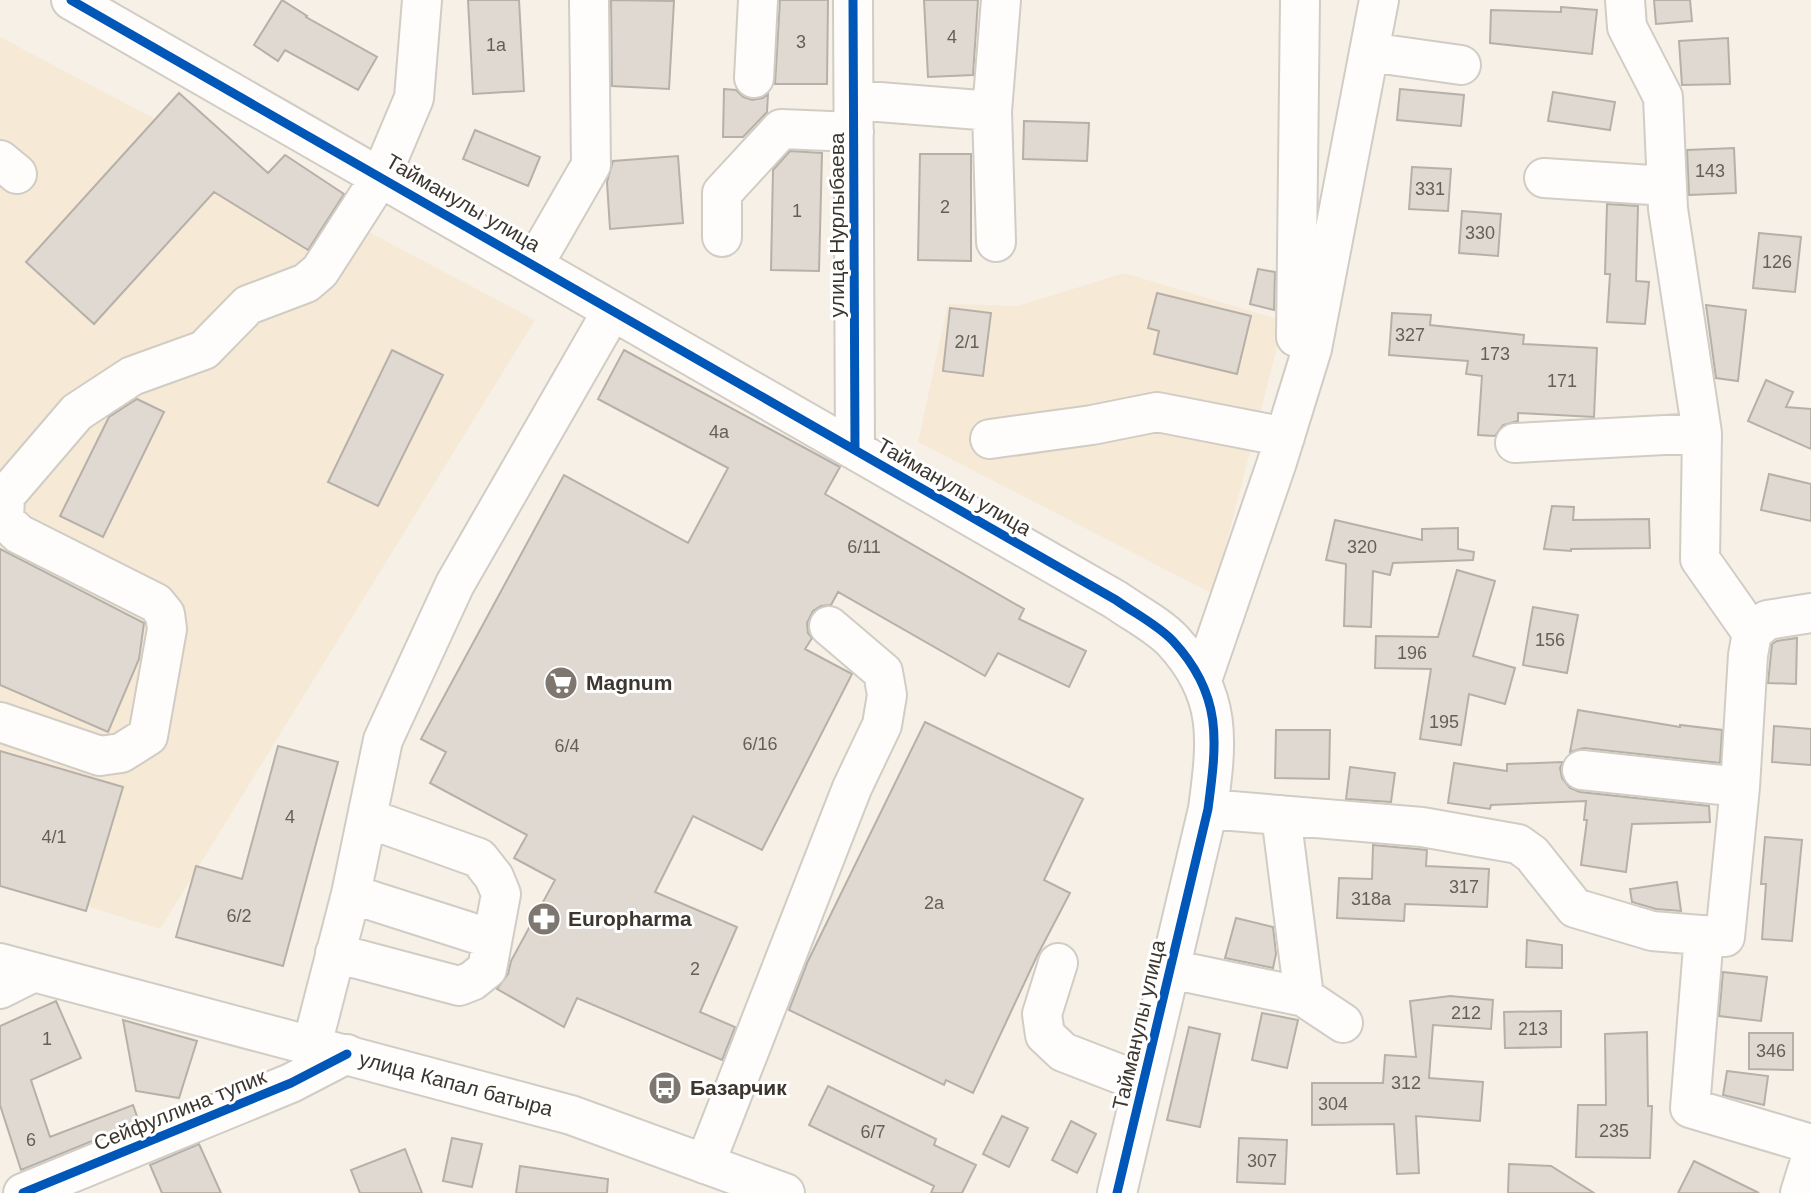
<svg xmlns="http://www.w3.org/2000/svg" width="1811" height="1193" viewBox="0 0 1811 1193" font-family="Arial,sans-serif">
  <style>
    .built { fill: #f6e9d6 }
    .building { fill: #dfd9d2; stroke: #b6b0a9; stroke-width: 2 }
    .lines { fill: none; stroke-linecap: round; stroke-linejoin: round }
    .minor-casing { stroke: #d1ccc4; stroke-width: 42 }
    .major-casing { stroke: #d1ccc4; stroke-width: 42 }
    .minor { stroke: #fefdfb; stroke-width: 38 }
    .major { stroke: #fefdfb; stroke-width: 38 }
    .cycleway-casing { stroke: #fff; stroke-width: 13 }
    .cycleway { stroke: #0057b8; stroke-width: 9 }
    .labels { text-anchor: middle; stroke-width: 6; stroke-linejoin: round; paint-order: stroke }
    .number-label { font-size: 18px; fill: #655f57 }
    .street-label { font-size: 21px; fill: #3c362e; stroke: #fff }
    .poi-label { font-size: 21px; font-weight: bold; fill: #3c362e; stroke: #fff; text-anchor: start }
  </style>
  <rect width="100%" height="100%" fill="#f7f0e7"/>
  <!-- built -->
  <path class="built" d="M0,37L535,320L160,929L0,879Z
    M1124,273L1284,321L1213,594L918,442L948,304L1018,306Z"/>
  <!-- building -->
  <path class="building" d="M282,0L307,16L306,17L377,57L358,90L285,50L278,61L254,45Z
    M468,0H519L524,91L473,94Z
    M611,0L674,1L669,89L612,86Z
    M780,0H828L827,84H775Z
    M924,0H978L973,75L928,77Z
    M1654,0H1690L1692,21L1656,24Z
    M1561,7L1597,10L1592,54L1490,43L1491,10L1561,12Z
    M1728,38L1730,84L1682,85L1679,41Z
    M724,89L736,90L743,97L752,100L763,98L768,94L767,112L743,137H723Z
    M1400,89L1464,95L1461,126L1397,120Z
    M1553,92L1615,102L1610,130L1548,121Z
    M179,93L268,173L285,155L344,194L308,250L214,192L94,324L26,262Z
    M1024,121L1089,123L1087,161L1023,159Z
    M475,130L540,157L528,186L463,159Z
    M1734,148L1736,193L1689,195L1687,150Z
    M790,151L822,153L819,271L771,270L773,170Z
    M920,154H971V261L918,260Z
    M678,156L683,223L610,229L607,182L613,161Z
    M1412,167L1451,169L1448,211L1409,209Z
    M1607,204L1638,206L1636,281L1649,282L1645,324L1607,322L1610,274H1605Z
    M1462,211L1501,214L1498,256L1459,253Z
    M1759,233L1801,237L1795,292L1753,288Z
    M1258,269L1275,272L1274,310L1250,304Z
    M1157,293L1251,316L1237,374L1154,354L1159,331L1148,328Z
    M1706,305L1746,310L1738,381L1716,378Z
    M950,308L991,313L983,376L943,371Z
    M1392,313L1431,315L1430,325L1524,335L1523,344L1597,348L1594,417L1518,413V421L1503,425L1495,436L1478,435L1482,376L1466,374L1468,361L1389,355Z
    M392,350L443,375L378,506L328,482Z
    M624,350L840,467L825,494L1024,609L1019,619L1086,651L1069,687L998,653L985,676L838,592L831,605L821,606L813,611L807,623L808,633L812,638L805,649L852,674L762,850L693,816L655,892L737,927L700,1012L735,1027L722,1060L577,998L564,1027L497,989L508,974L511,961L555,880L514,858L527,835L430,783L446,752L421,739L564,475L688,543L728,468L598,399Z
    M1766,380L1793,392L1786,407L1811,409V449L1748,421Z
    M137,399L164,412L103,537L60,516L109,417Z
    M1769,474L1811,484V521L1761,510Z
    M1552,506L1574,507L1573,520L1649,519L1650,548L1571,549V551L1544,549Z
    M1335,520L1422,540V529L1458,528V549L1474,552L1473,560L1393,563L1390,575L1373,571L1371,627L1344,626L1346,564L1326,560Z
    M0,549L144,623L139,659L108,732L0,685Z
    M1457,570L1495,581L1473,656L1515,668L1505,704L1469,694L1461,745L1420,739L1431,669L1375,668L1376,636L1438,637Z
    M1533,607L1578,615L1567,673L1523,665Z
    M1797,638L1796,684L1768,683L1772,644L1777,641Z
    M1578,710L1680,727V725L1722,730L1720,763L1584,748L1570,752Z
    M925,722L1083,799L1044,880L1070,893L1037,956L973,1093L946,1080L944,1085L789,1010L808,961Z
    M1774,726L1811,729V765L1772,762Z
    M1276,730H1330L1329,779L1275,778Z
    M278,746L338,762L283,966L176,937L196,866L242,879Z
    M0,751L123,787L86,911L0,886Z
    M1563,762L1560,768L1562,778L1570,788L1580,792L1709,806L1710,822L1632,824L1626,872L1581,865L1587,820H1584L1586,801L1491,805L1490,809L1448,803L1454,763L1507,771V764Z
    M1350,767L1395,773L1391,802L1346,799Z
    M1765,837L1802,840L1792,941L1762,939L1766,884H1761Z
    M1373,845L1427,850L1426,866L1489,869L1487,907L1405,904L1404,921L1337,918L1339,878L1372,879Z
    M1677,882L1681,911L1656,909L1632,902L1630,889Z
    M1236,918L1273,927L1276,954L1273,968L1225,958Z
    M1527,940L1562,945V968L1526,967Z
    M1723,972L1767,977L1761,1021L1719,1016Z
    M1450,996L1493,1000L1491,1029L1433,1025L1429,1078L1483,1082L1480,1121L1416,1116L1419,1173L1397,1174L1394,1124L1312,1125V1083H1383L1385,1055L1416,1057L1410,1001Z
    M56,1001L81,1058L31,1080L50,1137L133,1105L139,1122L21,1170L0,1105V1026Z
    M1561,1011V1047L1505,1048L1504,1012Z
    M1262,1013L1298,1020L1287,1068L1252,1060Z
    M123,1020L197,1041L179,1098L136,1091Z
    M1189,1027L1220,1034L1200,1127L1167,1120Z
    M1647,1032L1648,1106H1652L1650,1158L1576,1157L1578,1105H1606L1605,1034Z
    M1749,1033H1793V1070L1749,1069Z
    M1727,1071L1768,1076L1764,1105L1723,1095Z
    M828,1086L936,1139L934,1145L976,1165L962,1193H931L934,1186L809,1125Z
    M1002,1116L1028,1128L1009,1167L983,1154Z
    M1071,1121L1096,1134L1077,1173L1052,1160Z
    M452,1138L482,1144L472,1187L443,1181Z
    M1239,1138L1287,1140L1285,1184L1237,1182Z
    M199,1144L221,1193H162L150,1165Z
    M405,1149L422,1193H360L351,1170Z
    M1694,1161L1759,1193H1678Z
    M1509,1164L1551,1166L1594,1193H1508Z
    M520,1166L608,1179L607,1193H516Z"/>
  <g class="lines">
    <defs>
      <path id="minor" d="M71,0L1116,600C1134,613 1158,625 1173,641C1223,695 1217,741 1208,809L1117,1193
        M853,0L855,450
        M1625,0L1627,27L1663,97L1668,209L1702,433L1700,559L1752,633
        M1369,52L1461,65
        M754,78L758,0
        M854,100L992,111
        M0,160L17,174
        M1544,178L1667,186
        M722,237V193L781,129L854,132
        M996,242L992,111L1001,0
        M534,264L591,165L589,0
        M1296,337L1300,0
        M990,439L1092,425L1157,412L1285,437
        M1515,443L1702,433
        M1202,680L1277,462L1312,349L1379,0
        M0,722L100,756L121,753L148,736L167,629L165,614L156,603L19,534L4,520L5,496L77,412L132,376L204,350L248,305L306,283L320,271L381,176L414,98L422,0
        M1582,770L1740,787
        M1208,809L1422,827L1518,844L1532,854L1575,908L1652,931L1725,937L1740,787L1748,655L1752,633L1767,620L1811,613
        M1281,815L1304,997
        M351,894L492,939
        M1704,935L1690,1108L1811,1144
        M335,953L459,986L472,981L487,969L501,894L494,877L479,858L367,818
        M1058,963L1042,1014L1045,1035L1063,1052L1143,1083
        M1170,969L1304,997L1343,1023
        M0,989L32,973
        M312,1045L351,894L383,740L455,584L612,311
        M705,1164L852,788L882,725L887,695L883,672L829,626
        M23,1193L291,1083L347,1054
        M1800,1193L1811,1158"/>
      <path id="major" d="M0,963L571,1115L785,1193"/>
    </defs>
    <!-- minor casing -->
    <use href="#minor" class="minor-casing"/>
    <!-- major casing -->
    <use href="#major" class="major-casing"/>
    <!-- minor -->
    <use href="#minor" class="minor"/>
    <!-- major -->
    <use href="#major" class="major"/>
    <defs>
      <path id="cycleway" d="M71,0L1116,600C1134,613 1158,625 1173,641C1223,695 1217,741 1208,809L1117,1193
        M853,0L855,450
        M23,1193L291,1083L347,1054"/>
    </defs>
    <!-- cycleway casing -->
    <use href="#cycleway" class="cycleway-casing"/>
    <!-- cycleway -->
    <use href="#cycleway" class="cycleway"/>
  </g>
  <!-- icons -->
  <defs>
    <symbol id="supermarket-disc" viewBox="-11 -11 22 22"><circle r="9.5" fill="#7d776f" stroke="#fff"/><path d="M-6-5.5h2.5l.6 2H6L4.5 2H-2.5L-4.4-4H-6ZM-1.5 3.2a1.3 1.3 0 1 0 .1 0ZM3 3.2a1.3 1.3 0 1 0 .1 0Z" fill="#fff"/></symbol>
    <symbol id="pharmacy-disc" viewBox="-11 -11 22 22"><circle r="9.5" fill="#7d776f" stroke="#fff"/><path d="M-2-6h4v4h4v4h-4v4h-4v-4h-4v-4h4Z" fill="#fff"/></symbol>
    <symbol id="bus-disc" viewBox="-11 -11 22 22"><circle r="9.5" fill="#7d776f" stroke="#fff"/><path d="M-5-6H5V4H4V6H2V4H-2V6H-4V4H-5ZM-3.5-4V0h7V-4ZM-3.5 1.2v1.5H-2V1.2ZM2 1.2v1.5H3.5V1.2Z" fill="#fff"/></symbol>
  </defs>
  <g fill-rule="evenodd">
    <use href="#supermarket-disc" x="542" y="664" width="38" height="38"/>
    <use href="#pharmacy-disc" x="525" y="900" width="38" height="38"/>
    <use href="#bus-disc" x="646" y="1069" width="38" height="38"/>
  </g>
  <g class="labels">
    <!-- number labels -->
    <g class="number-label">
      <text x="952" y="43">4</text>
      <text x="801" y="48">3</text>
      <text x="496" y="51">1а</text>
      <text x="1710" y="177">143</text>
      <text x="1430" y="195">331</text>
      <text x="945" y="213">2</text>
      <text x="797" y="217">1</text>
      <text x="1480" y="239">330</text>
      <text x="1777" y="268">126</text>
      <text x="1410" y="341">327</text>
      <text x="967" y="348">2/1</text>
      <text x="1495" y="360">173</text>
      <text x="1562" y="387">171</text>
      <text x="719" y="438">4а</text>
      <text x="864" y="553">6/11</text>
      <text x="1362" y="553">320</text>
      <text x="1550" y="646">156</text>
      <text x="1412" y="659">196</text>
      <text x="1444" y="728">195</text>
      <text x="760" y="750">6/16</text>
      <text x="567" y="752">6/4</text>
      <text x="290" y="823">4</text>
      <text x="54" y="843">4/1</text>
      <text x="1464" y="893">317</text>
      <text x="1371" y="905">318а</text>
      <text x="934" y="909">2а</text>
      <text x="239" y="922">6/2</text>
      <text x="695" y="975">2</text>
      <text x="1466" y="1019">212</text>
      <text x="1533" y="1035">213</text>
      <text x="47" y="1045">1</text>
      <text x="1771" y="1057">346</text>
      <text x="1406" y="1089">312</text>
      <text x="1333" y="1110">304</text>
      <text x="1614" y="1137">235</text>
      <text x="873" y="1138">6/7</text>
      <text x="31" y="1146">6</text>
      <text x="1262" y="1167">307</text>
    </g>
    <!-- street labels -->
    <g class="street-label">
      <text transform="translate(463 203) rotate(30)" y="7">Тайманулы улица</text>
      <text transform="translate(837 225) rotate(-90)" y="7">улица Нурлыбаева</text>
      <text transform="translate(954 487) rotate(30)" y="7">Тайманулы улица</text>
      <text transform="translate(1139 1025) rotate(-77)" y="7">Тайманулы улица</text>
      <text transform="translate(456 1084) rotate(15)" y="7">улица Капал батыра</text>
      <text transform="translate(180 1110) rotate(-22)" y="7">Сейфуллина тупик</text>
    </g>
    <!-- poi labels -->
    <g class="poi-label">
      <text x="586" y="690">Magnum</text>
      <text x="568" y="926">Europharma</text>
      <text x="690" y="1095">Базарчик</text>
    </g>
  </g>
</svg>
